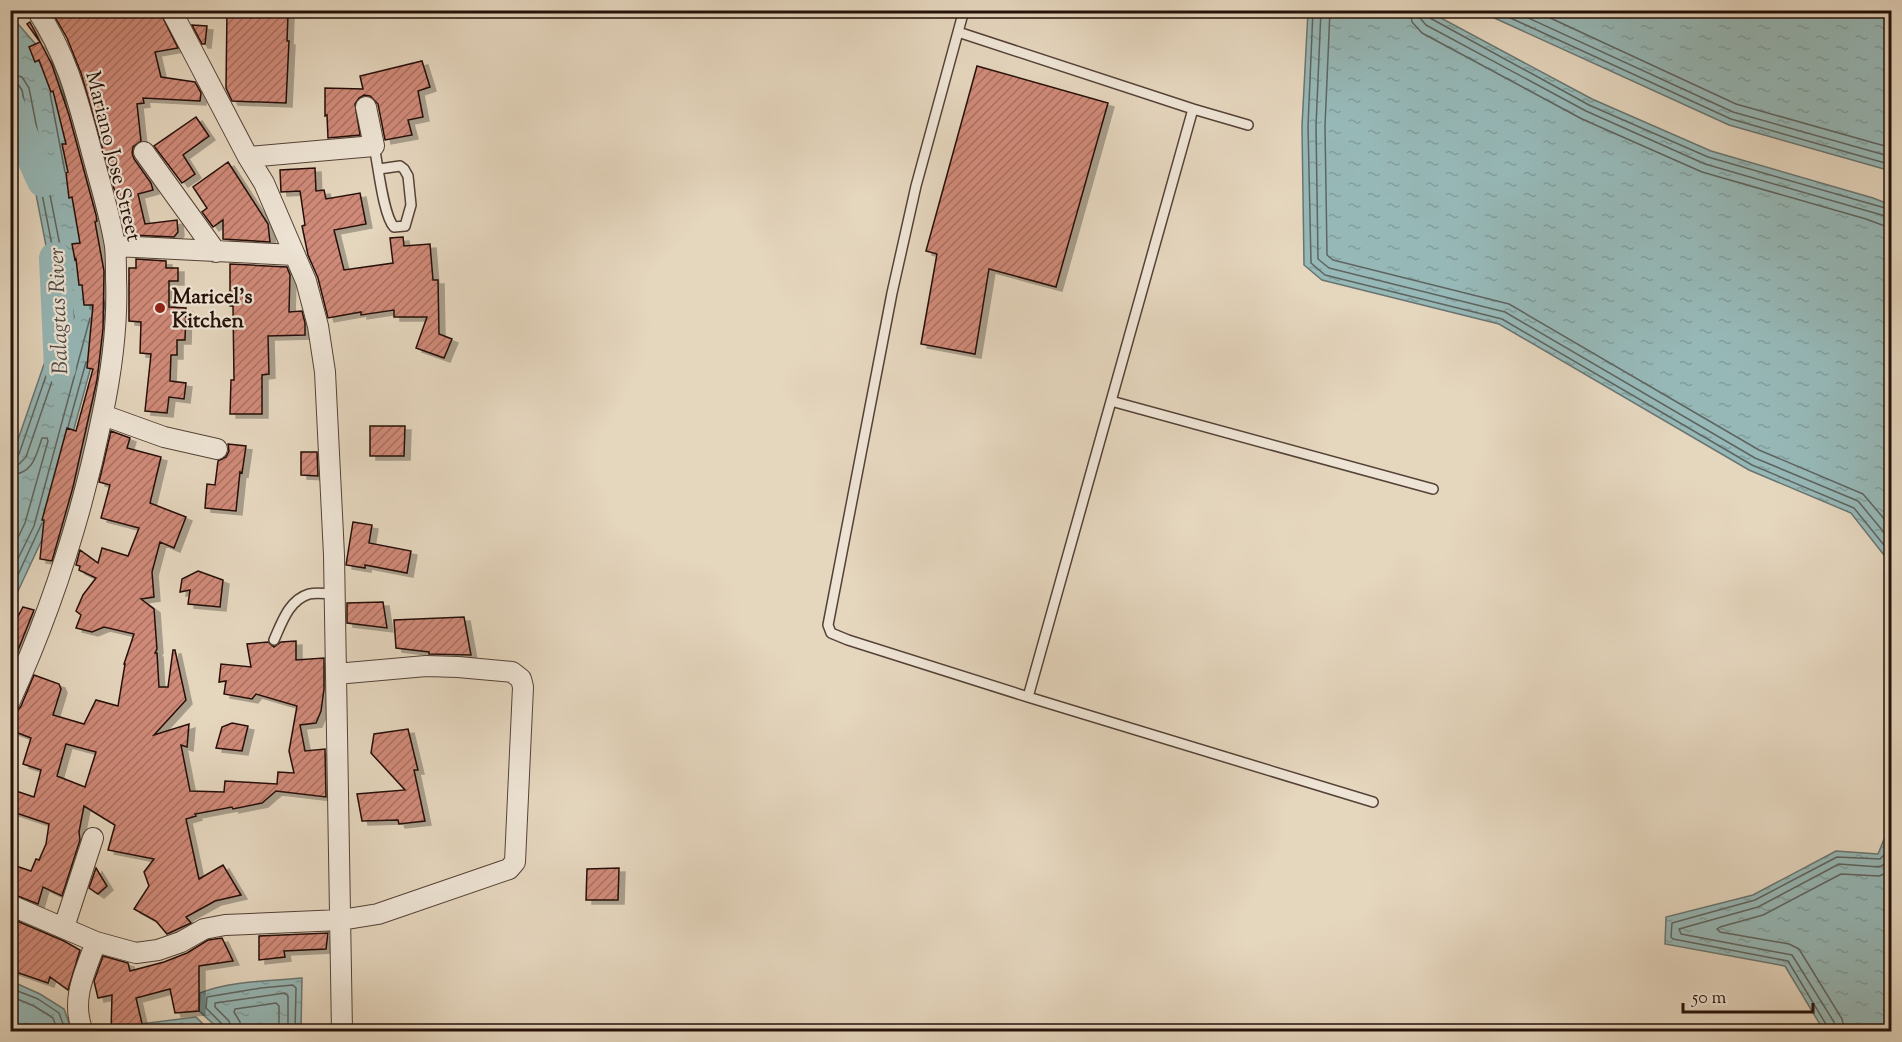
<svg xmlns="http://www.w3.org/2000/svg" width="1902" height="1042" viewBox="0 0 1902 1042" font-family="'Sorts Mill Goudy',serif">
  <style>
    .water { fill: url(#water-ripples); stroke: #697571; stroke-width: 1.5 }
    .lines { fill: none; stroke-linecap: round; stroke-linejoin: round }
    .shore { stroke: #5e6460; stroke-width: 1.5 }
    .river { stroke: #96b8b7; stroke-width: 32 }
    .building { fill: url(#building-hatch); stroke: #251008; stroke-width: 1.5; fill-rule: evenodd; filter: url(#shadow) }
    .lane-casing { stroke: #554236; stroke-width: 12 }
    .street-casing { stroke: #554236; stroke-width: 22 }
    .lane { stroke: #eee4d5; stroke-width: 9 }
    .street { stroke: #eee4d5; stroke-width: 20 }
    .poi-dot { fill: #8f2418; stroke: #eee4d5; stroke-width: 2 }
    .labels { text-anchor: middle; stroke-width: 4.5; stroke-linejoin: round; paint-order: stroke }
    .street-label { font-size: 21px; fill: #251008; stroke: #eee4d5 }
    .poi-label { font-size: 21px; font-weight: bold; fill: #251008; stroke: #eee4d5; text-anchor: start }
    .water-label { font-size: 22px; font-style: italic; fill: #4d4b45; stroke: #eee4d5 }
  </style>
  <defs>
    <pattern id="water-ripples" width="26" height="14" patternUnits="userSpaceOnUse" patternTransform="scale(1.5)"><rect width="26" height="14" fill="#96b8b7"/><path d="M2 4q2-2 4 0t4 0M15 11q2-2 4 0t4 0" fill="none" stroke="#819d9c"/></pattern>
    <pattern id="building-hatch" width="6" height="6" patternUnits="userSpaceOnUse" patternTransform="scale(1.5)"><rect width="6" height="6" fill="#d08a79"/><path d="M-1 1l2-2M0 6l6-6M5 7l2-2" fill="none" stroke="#a96f61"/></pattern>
    <filter id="shadow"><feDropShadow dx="6" dy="4" stdDeviation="0" flood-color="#0004"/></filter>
  </defs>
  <rect width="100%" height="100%" fill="#e5d6be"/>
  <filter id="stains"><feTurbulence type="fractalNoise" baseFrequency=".00333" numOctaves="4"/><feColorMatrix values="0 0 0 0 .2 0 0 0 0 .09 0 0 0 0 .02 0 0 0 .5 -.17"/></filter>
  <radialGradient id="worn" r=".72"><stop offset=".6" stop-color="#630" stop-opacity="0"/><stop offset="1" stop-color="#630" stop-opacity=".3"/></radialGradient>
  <!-- water -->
  <path class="water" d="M1308,11H1428L1592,99L1711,151L1873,198L1891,205V564L1851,513L1749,470L1499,324L1322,280L1304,265L1302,126Z
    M1479,11H1891V171L1729,125Z
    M11,16L53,64L61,79L106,312L46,531L11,606V460L60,318L16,91L11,84Z
    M1891,822V1031H1824L1785,966L1665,944L1666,917L1753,895L1836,851L1878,854Z
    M302,978L301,1031H221L199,1011L200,993C230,981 270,981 302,978Z
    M11,981L40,994L64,1009L72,1031H11Z
    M196,1017L210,1031L133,1032V1025Z"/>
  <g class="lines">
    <!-- shore -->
    <path class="shore" d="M1313,10L1308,126L1311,263L1325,275L1502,319L1752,465L1854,508L1892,555
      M1321,10L1316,126L1318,259L1329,268L1505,312L1755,458L1858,501L1892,542
      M1330,10L1325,126L1327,255L1333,260L1509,304L1759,450L1863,494L1892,528
      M1410,10L1412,22L1422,33L1582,119L1702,172L1866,219L1882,225L1892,227
      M1419,10L1420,18L1426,25L1586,111L1705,164L1892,218
      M1427,10V15L1430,18L1589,105L1708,157L1892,210
      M1493,10L1731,119L1892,165
      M1511,10L1733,112L1892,157
      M1533,10L1736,104L1892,148
      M10,74L22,77L29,88L74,317L26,457L19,464L10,466
      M10,81L17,83L22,90L66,318L19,454L16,458L10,459
      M50,93L65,172
      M68,427L86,362
      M10,475C33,474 36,456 42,438H47L48,441L25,523L10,554
      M10,575L34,526L90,318
      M10,592L42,523
      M10,988L38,999L59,1013L66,1032
      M10,996L34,1006L53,1018L58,1032
      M224,1032L223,1025L206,1008L207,997L261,988L293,985L296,988L295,1032
      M232,1032L229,1021L215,1007V1003L285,993L288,996V1032
      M241,1032L240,1022L234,1012L235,1009L276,1003L279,1006V1032
      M1828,1032L1827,1026L1788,961L1673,939L1671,937L1672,923L1755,900L1837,857L1880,859L1884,855L1892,837
      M1836,1032L1834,1022L1792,955L1681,934L1679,929L1758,907L1839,864L1879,867L1887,863L1892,856
      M1845,1032L1842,1019L1799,949L1789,944L1720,932L1717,929L1720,927L1763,915L1841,874L1879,876L1892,871"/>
    <!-- river -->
    <path class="river" d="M10,108L43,181
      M55,258L60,368"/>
  </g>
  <!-- building -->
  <path class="building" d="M51,10H159L178,48L155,52L161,77L195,82L201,93L200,101L143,98L144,103L137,104L141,141L133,147L132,153L134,159L151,183L153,190L138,194L145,224L177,220L178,232L174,237L132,235L123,198L117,199L81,73L67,38Z
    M227,10H268V15H288L287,41H289L286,103L232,101L226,88Z
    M30,22L52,65L69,115L96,215L97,221L95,222L104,271L103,329L97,380L73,487L52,561L40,559L44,520H42L67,428L76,431L93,369L87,368L93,305H84L82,285H79L76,259L75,260L72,244L80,243L72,197L69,198L66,173L68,172L62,144H66L53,91L51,92L39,60L35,62L29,47L40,42L27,24Z
    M192,25L207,26L205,44H202Z
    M422,61L430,87L418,91L423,117L408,120L412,135L385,140L378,104L370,96L364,95L359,98L355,104L360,135L328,138L327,115L325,116V88L363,89L360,76Z
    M977,66L1108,103L1056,287L989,269L975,354L921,344L937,254L926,251Z
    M196,117L209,136L183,155L195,174L182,183L154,146Z
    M228,162L268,224L270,242L223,239V220L213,227L202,212L207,208L193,187Z
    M315,168L316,191L324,190L326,199L360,193L366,224L334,230L344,270L393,263L390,238L403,237L404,246L430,244L433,280H438L439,334L452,339L444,358L416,348L427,317H394V310L361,315V312L328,318L318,278L308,255L302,226L305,225L300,191L281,192L280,170Z
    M136,259L166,261V268H178V281H169V307L186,308L185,340H177V355H171L170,381L186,383L184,399L169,397L167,413L145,411L151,354L140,353L141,322L129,321V268H136Z
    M230,264L287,267L290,275L289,312L302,311L305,323V335L268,336L269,374L262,375V414H230L231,380H234L233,306H230Z
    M370,426H405L404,456H370Z
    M111,431L130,438L127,448L161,457L150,503L186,517L174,548L160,542L152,572L154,597L141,599L154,609L157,649L155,653H157L159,687H168L173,650H175L186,700L154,735L189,724L187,747L181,745L190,791L224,792L225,781L277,784L278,772L294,773L289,751L297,706L256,694L252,699L224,694L226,681L219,682L221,664L251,667L247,644L268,642L274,647L281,642L296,641V660L324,658V689L321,711L316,723L300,725L305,751L325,749L326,797L276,791L262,803L233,809L232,807L195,814L196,816L186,819L199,879L223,865L241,895L215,901L186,917L191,923L167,934L156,921L134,909L149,886L144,872L154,859L108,850L115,825L84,806L79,832L80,840L62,896L43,887L38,904L10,893V864L31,871L36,859L39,860L46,844L49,824L10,811V789L34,797L41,770L23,764L31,738L10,730L11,713L17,711L21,706L34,675L59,684L61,689L53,715L84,724L96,700L118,706L125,664H124L134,634L104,627L92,632L76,628L81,615L76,611L83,595L96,578L79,570L80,566L76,565L80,550L98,563L102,548L128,556L139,528L101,518L110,485L99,482ZM66,744L96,752L85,787L57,776Z
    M228,444L246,446L242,473L240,472L236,511L205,508L207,484L215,485L218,461L226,457L229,451Z
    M301,452H317L318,476L301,475Z
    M353,522L372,525L369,543L411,551L407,573L365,565V568L346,565Z
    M198,571L223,580L220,607L188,604L190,590L180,592L182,579Z
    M383,602L387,628L347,623V603Z
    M23,607L34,610L10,670V619L16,620Z
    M464,617L471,655L429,654V652L396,648L394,620Z
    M232,723L248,726L242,751L216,748L222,727Z
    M408,729L418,770H414L425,821L399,824L398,820L362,821L357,794L405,790L371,753L374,734Z
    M96,868L107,886L98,894L89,888Z
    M619,868L618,900H586L587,869Z
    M10,918L64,941L80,950L68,990L50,977L48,983L10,970Z
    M328,933L326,949L284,951L285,957L259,960V936Z
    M222,938L233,961L199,966V1011L175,1013L170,989L136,998L144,1032H111L112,995L98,998L94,981L103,956L128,963L130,971L164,962L187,953L208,940Z"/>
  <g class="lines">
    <defs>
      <path id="lane" d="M964,10L916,186L892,293L828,625L831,633L848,640L1028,697L1373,802
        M958,32L1193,109L1248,125
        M374,146C378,164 383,215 394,227L405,226L411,205L408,176L404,169L400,166L379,169
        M1111,401L1433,489
        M274,640C282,622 289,600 309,594C317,592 327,594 334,594
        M1028,697L1193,109"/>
      <path id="street" d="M171,10L248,157L264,183L306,281L318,326L325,372L334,555L342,1032
        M144,152L216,252
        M248,157L374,146L366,107
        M115,246L295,255
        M103,415L164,437L217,449
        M10,701C52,609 82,515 102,417C112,370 118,325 116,278C116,267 116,256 115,246C110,214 99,180 91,149C77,97 67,56 37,10
        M10,905L96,942L136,953L158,950L181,942L204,929L225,925L341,920L378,914L509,869L515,862L523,687L521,679L512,672L458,667L426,666L336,674
        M64,927L93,838
        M83,1032C70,1000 85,972 96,942"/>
    </defs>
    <!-- lane casing -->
    <use href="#lane" class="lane-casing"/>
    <!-- street casing -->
    <use href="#street" class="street-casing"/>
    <!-- lane -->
    <use href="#lane" class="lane"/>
    <!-- street -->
    <use href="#street" class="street"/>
  </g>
  <!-- markers -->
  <circle class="poi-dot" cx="160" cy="308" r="6"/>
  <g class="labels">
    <!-- street labels -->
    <g class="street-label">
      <text transform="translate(114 156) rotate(76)" y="7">Mariano Jose Street</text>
    </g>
    <!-- poi labels -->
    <g class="poi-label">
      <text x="172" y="303">Maricel's<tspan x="172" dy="24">Kitchen</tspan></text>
    </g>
    <!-- water labels -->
    <g class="water-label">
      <text transform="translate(57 311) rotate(-92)" y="8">Balagtas River</text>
    </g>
  </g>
  <!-- margin -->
  <rect width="1902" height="1042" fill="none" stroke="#e5d6be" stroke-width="36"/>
  <rect x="12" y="12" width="1878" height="1018" fill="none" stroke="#251008" stroke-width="3"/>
  <rect x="18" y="18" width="1866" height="1006" fill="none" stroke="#251008" stroke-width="1.5"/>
  <!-- scale -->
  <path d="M1683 1003v9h130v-9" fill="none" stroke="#251008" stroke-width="3"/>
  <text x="1692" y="1003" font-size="18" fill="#251008" stroke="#eee4d5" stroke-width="4.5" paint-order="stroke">50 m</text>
  <rect width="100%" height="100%" filter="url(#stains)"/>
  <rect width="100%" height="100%" fill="url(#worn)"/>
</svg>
